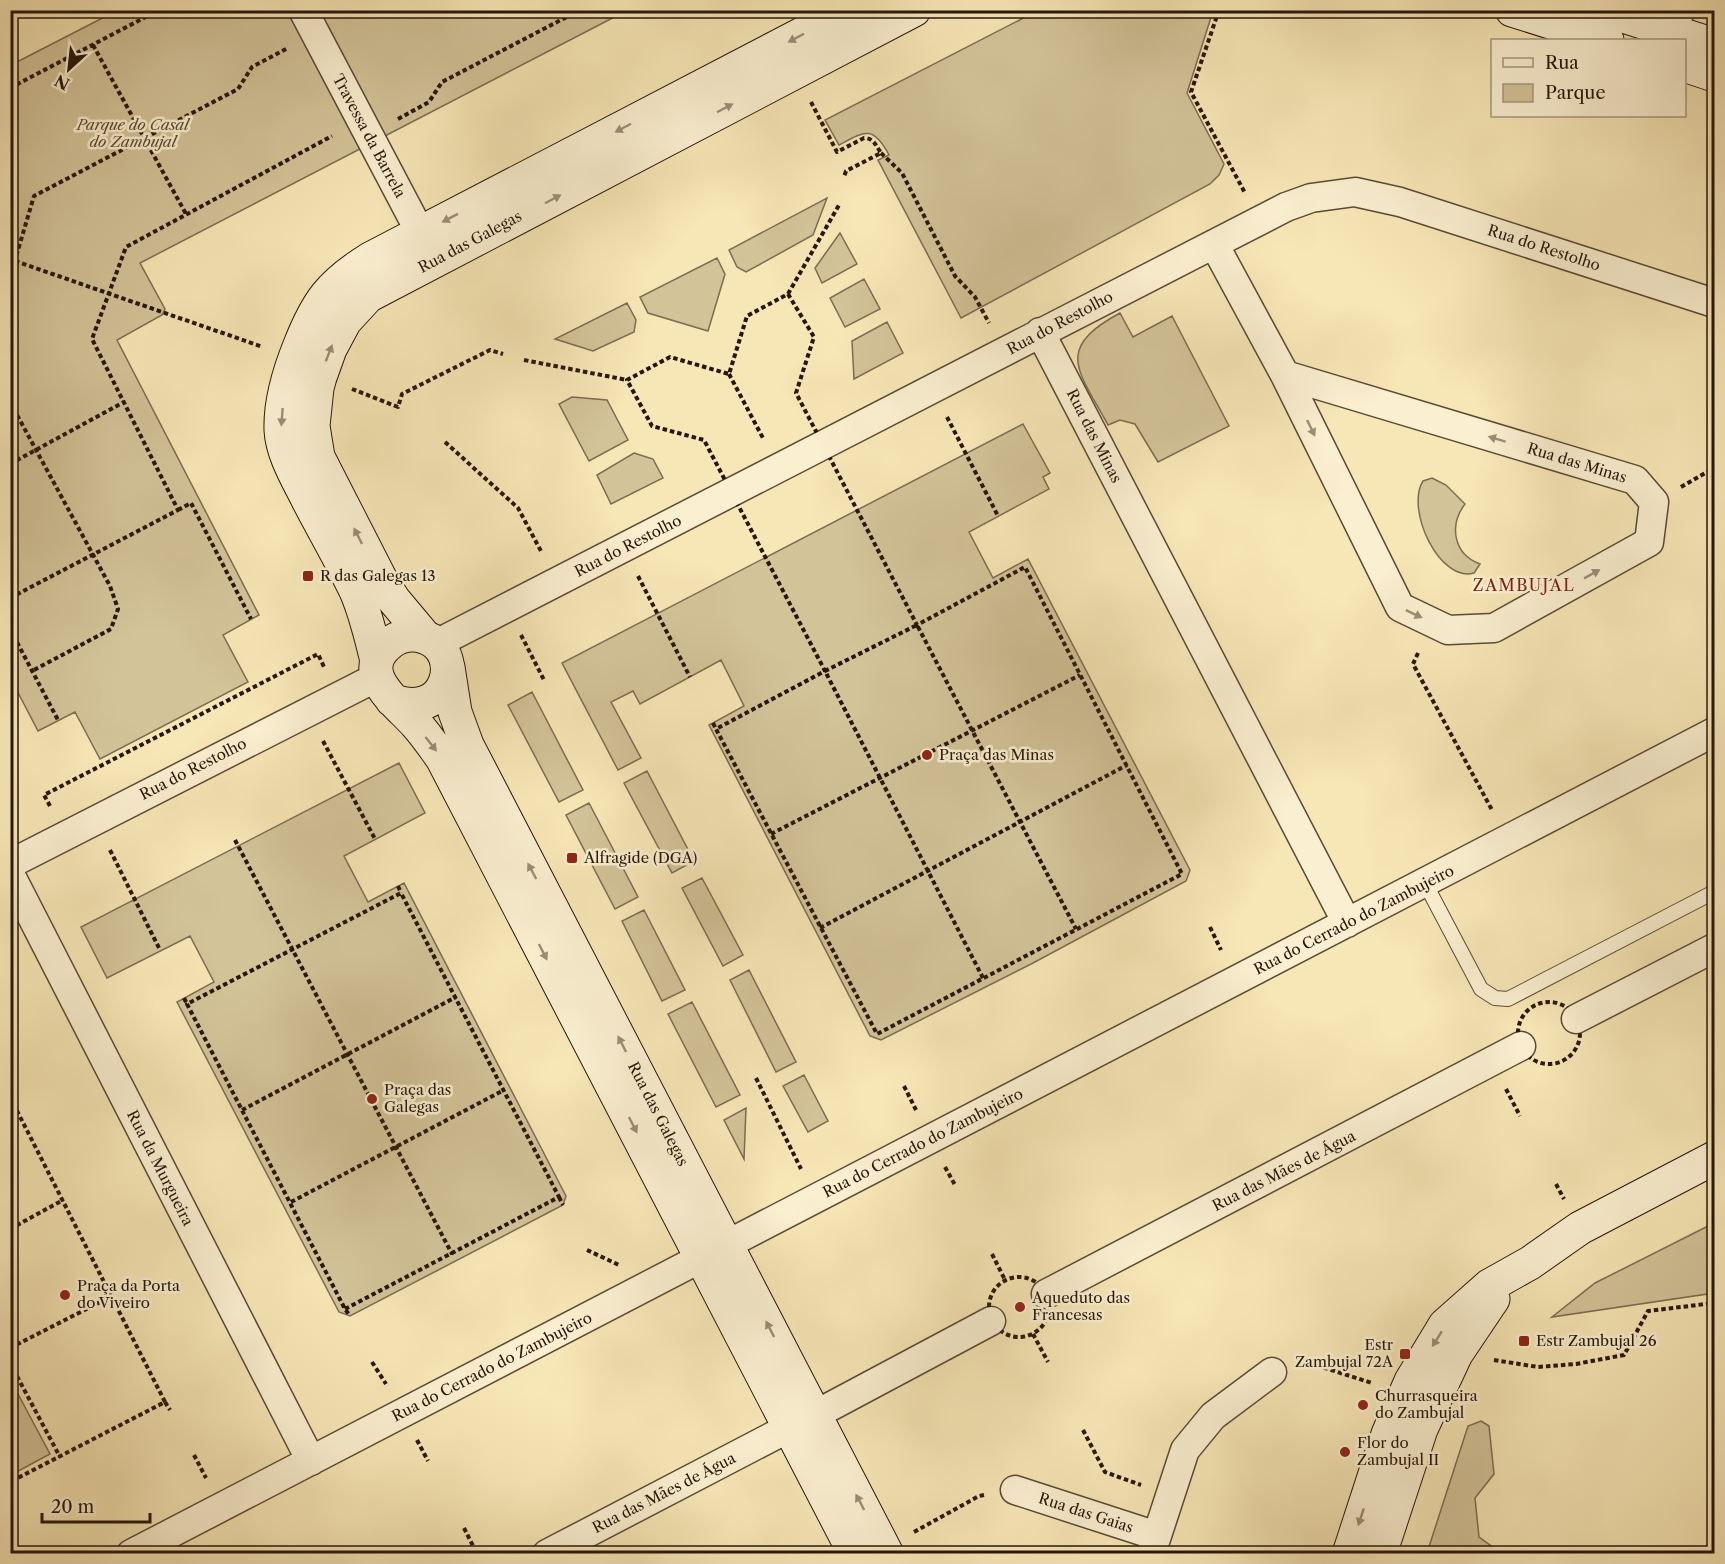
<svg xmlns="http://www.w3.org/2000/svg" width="1725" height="1564" viewBox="0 0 1725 1564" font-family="'Libre Caslon Text',serif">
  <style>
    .green { fill: #d3c399; stroke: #7c6c52; stroke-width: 1.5 }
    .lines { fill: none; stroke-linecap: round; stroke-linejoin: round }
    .lane-casing { stroke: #5a4a35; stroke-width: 16 }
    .street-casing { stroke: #5a4a35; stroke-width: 31 }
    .secondary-casing { stroke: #26160a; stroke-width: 35 }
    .path { stroke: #26160a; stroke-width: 4; stroke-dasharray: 4.5 3; stroke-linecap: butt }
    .lane { stroke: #faefd0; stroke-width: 14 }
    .street { stroke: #faefd0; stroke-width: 28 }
    .secondary { stroke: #faefd0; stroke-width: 33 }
    .oneway { fill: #9b8d77 }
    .poi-dot { fill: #8f2418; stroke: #faefd0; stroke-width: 2 }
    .labels { text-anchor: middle; stroke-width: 5; stroke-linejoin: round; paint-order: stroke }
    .park-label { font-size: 15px; font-style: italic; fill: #5a4a35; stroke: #faefd0 }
    .street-label { font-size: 15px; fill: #26160a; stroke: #faefd0 }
    .poi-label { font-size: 15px; fill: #26160a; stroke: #faefd0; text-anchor: start }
    .neighbourhood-label { font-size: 16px; letter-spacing: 1.5px; fill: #7a1f14; stroke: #faefd0 }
  </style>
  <rect width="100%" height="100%" fill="#f7e6b6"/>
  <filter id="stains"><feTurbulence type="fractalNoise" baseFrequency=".00333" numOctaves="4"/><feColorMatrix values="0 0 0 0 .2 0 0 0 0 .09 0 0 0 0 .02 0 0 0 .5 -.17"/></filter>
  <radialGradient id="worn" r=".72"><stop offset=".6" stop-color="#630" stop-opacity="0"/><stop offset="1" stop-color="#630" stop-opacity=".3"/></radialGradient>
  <!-- green -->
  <path class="green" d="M116,11H626L140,263L165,309L162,315L117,340L259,615L223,635L248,682L100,759L75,712L38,731L11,679V65Z
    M1037,11H1213L1187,93L1224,164L1219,175L1210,184L961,318L878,160L889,155C873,125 865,131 839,145L825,120Z
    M827,198L813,235L746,272L737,267L729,250Z
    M840,233L857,264L822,283L815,268Z
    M717,258L725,274L708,331L648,313L640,297Z
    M864,279L880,309L845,327L830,298Z
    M627,303L636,320L634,332L593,351L555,339Z
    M1120,313L1133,337L1172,316L1229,426L1158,462L1135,424L1120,420L1108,425C1079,371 1053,349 1120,313Z
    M887,322L903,353L854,379L852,341Z
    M572,397L607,400L628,440L589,461L559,404Z
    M1023,424L1050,473L1043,477L1049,489L969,532L993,578L1028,559L1190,870L1186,881L1033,963L881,1040L870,1036L709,725L744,706L721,660L640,704L633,691L611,702L641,758L618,770L562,663Z
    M634,453L653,459L663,478L611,504L597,475Z
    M1432,478L1446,485L1465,504C1449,525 1453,554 1480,564L1474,573C1440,583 1405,510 1423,481Z
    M532,692L583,790L559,802L508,705Z
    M399,763L425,813L344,856L368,902L404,883L566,1196L563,1205L350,1316L339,1312L177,1002L214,982L190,936L107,978L81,927Z
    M647,771L694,861L672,873L624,783Z
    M589,803L638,897L615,909L566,815Z
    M702,878L743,955L723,966L682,888Z
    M644,910L685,990L662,1001L622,921Z
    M749,970L796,1062L776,1072L730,980Z
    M692,1002L740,1095L716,1107L668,1014Z
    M804,1075L828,1121L808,1132L783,1086Z
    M746,1108L744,1159L724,1120Z
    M1714,1223V1293L1552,1317L1595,1283Z
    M10,1379L50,1454L11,1475H10Z
    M1481,1421L1489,1426L1494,1474L1475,1498L1479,1537L1501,1553H1427L1468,1426Z"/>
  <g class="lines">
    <defs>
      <path id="lane" d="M1425,883L1481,989L1495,998L1508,999L1714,892"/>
      <path id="street" d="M303,10L431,253
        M1671,40L1680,10
        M1214,244L1285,375L1400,607L1448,630L1494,628L1649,542L1654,502L1635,480L1285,375
        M1040,332L1347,923
        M436,644L1286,207L1311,198L1355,192L1400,202L1714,303
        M10,864L377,677
        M10,874L311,1461
        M1576,1019L1714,948
        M1046,1294L1521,1046
        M824,1410L991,1321
        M1015,1490L1157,1536
        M131,1554L1714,732
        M547,1554L781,1432
        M1151,1554L1185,1450L1213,1416L1272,1372"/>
      <path id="secondary" d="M1512,10L1607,40
        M1605,10L1714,45
        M1684,65L1714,75
        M425,637L394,600L381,580L318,457L313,426L317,388L320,377L330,349L345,321L368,296L914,10
        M377,661C371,637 366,614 356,591C341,560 323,529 307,498C297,478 282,453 281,430C280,401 289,372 300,345C317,302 330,284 370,259L848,10
        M448,667L455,712L467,745L887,1554
        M392,700C449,723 466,650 424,637C412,633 399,636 390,643C353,673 398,703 417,725C426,735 434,747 442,758L855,1554
        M1349,1554L1388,1434L1411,1381L1445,1325L1489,1286L1530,1263L1580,1228L1714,1158
        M1380,1554L1421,1429L1456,1354L1493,1299"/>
    </defs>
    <!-- lane casing -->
    <use href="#lane" class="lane-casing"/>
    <!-- street casing -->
    <use href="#street" class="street-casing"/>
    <!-- secondary casing -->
    <use href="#secondary" class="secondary-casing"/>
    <!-- path -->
    <path class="path" d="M1219,10L1191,92L1245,193
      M344,16L351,12L360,10
      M93,45L186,214
      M10,88L159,10
      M811,102L837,152L864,138C874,138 876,146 881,153L846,171L844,177
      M398,119L429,102L442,82L580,10
      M881,153L902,173L955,276L975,297L989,323
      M10,244L19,247
      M15,261L263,347
      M10,277L34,196L238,89L252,67L288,48
      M788,294L814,337L796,393L917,625L1025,567L1182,874L877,1034L716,729L825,671L704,440L652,426L627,380L670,357L729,374L747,316Z
      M788,294L839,205
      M524,360L627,380
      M729,374L764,440
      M352,389L398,407L402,394L490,350L503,354
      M10,402L110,586L118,609L111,629L32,671
      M947,417L998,516
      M445,442L518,508L542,553
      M10,464L124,402
      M1681,487L1714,468
      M178,510L191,503L251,619
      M638,576L690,677
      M10,598L178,510L92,339L126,247L332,136
      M10,629L58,720
      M521,635L544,680
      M1418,653L1413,664L1492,810
      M713,723L716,729
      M323,741L375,839
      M50,806L44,795L318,654L324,667
      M771,834L1080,675
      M235,840L452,1254
      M110,850L160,950
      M398,886L401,893
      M1210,927L1221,950
      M820,928L1127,765
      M983,978L825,671L917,625L1076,929
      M184,998L187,1004
      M1518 1033a31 31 0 1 1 62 0a31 31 0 1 1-62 0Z
      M756,1078L801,1169
      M904,1086L916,1110
      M1506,1089L1520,1116
      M10,1097L165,1402L10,1482
      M242,1110L456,997
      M945,1167L955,1185
      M1556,1184L1564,1199
      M559,1197L563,1205
      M291,1202L504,1090
      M10,1229L63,1200
      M587,1250L619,1265
      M992,1254L1005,1280
      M989 1307a30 30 0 1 1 60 0a30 30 0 1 1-60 0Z
      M345,1309L559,1197L401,893L187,1004L345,1309L350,1316
      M1033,1334L1048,1362
      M10,1348L112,1296
      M1494,1360L1538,1367L1576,1364L1624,1355L1648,1311L1714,1303
      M372,1362L386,1384
      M10,1363L60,1457
      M1302,1363L1306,1362L1372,1383
      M165,1402L170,1410
      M1083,1430L1105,1472L1141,1485
      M417,1440L428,1461
      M194,1455L206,1478
      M464,1528L477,1554
      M914,1532L979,1496L984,1495
      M480,1554L493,1551L501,1554"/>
    <!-- lane -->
    <use href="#lane" class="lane"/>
    <!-- street -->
    <use href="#street" class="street"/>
    <!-- secondary -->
    <use href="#secondary" class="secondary"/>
  </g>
  <!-- one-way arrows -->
  <defs><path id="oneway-solid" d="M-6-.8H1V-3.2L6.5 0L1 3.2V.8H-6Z" transform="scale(1.5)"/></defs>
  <g class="oneway">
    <use href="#oneway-solid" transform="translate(796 38) rotate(152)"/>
    <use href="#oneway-solid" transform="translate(725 108) rotate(-28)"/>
    <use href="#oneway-solid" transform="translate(623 128) rotate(152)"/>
    <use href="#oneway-solid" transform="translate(553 199) rotate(-28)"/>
    <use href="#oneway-solid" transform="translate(450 218) rotate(153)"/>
    <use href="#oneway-solid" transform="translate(329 353) rotate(-69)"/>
    <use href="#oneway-solid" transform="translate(282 417) rotate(94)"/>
    <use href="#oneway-solid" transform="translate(1311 428) rotate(64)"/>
    <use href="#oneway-solid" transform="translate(1497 439) rotate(-163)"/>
    <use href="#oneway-solid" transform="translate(358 536) rotate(-117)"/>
    <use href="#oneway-solid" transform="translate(1592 574) rotate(-29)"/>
    <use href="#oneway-solid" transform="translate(1414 614) rotate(25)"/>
    <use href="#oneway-solid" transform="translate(431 744) rotate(52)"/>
    <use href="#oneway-solid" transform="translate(532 871) rotate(-118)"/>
    <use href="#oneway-solid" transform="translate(543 952) rotate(63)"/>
    <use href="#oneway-solid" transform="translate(622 1044) rotate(-117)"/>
    <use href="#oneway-solid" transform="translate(633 1125) rotate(63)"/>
    <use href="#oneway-solid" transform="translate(770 1329) rotate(-117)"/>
    <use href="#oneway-solid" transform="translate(1437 1339) rotate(122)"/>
    <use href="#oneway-solid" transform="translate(860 1502) rotate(-118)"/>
    <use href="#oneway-solid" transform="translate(1361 1517) rotate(108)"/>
  </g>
  <!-- markers -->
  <g class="poi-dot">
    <rect x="302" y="570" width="12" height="12" rx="3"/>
    <circle cx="927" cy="755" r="6"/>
    <rect x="566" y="852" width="12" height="12" rx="3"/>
    <circle cx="372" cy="1099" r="6"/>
    <circle cx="65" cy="1295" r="6"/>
    <circle cx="1020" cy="1307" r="6"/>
    <rect x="1518" y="1335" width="12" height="12" rx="3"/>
    <rect x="1399" y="1348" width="12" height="12" rx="3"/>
    <circle cx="1363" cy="1405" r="6"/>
    <circle cx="1345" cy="1452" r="6"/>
  </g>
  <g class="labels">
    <!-- park labels -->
    <g class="park-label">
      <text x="133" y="130">Parque do Casal<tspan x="133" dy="17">do Zambujal</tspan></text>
    </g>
    <!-- street labels -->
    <g class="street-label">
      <text transform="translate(369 136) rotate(62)" y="5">Travessa da Barrela</text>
      <text transform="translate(470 242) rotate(-28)" y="5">Rua das Galegas</text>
      <text transform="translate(1544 248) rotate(18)" y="5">Rua do Restolho</text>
      <text transform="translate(1060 323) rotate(-28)" y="5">Rua do Restolho</text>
      <text transform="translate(1094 436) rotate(63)" y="5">Rua das Minas</text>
      <text transform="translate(1577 463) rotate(17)" y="5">Rua das Minas</text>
      <text transform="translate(628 546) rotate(-27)" y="5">Rua do Restolho</text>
      <text transform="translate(193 769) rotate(-27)" y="5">Rua do Restolho</text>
      <text transform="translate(1354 920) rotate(-27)" y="5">Rua do Cerrado do Zambujeiro</text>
      <text transform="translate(658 1114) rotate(63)" y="5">Rua das Galegas</text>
      <text transform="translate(923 1143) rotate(-27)" y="5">Rua do Cerrado do Zambujeiro</text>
      <text transform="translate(160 1168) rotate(63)" y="5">Rua da Murgueira</text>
      <text transform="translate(1284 1171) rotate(-27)" y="5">Rua das Mães de Água</text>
      <text transform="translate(492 1367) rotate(-27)" y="5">Rua do Cerrado do Zambujeiro</text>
      <text transform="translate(664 1493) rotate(-27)" y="5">Rua das Mães de Água</text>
      <text transform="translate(1086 1513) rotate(18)" y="5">Rua das Gaias</text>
    </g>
    <!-- poi labels -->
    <g class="poi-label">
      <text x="320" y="581">R das Galegas 13</text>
      <text x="939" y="760">Praça das Minas</text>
      <text x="584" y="863">Alfragide (DGA)</text>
      <text x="384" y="1095">Praça das<tspan x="384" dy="17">Galegas</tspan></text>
      <text x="77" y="1291">Praça da Porta<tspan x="77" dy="17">do Viveiro</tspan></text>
      <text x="1032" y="1303">Aqueduto das<tspan x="1032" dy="17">Francesas</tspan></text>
      <text x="1536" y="1346">Estr Zambujal 26</text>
      <text x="1393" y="1350" text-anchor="end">Estr<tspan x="1393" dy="17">Zambujal 72A</tspan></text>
      <text x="1375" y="1401">Churrasqueira<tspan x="1375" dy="17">do Zambujal</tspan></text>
      <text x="1357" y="1448">Flor do<tspan x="1357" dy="17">Zambujal II</tspan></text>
    </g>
    <!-- neighbourhood labels -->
    <g class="neighbourhood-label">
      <text x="1524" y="591">ZAMBUJAL</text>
    </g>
  </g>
  <!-- margin -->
  <rect width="1725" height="1564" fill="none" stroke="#f7e6b6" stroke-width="36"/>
  <rect x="12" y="12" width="1701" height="1540" fill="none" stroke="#26160a" stroke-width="3"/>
  <rect x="18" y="18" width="1689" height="1528" fill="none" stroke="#26160a" stroke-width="1.5"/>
  <!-- legend -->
  <rect x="1491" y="39" width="195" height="78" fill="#faefd0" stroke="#a59881" stroke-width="1.5"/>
  <rect x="1503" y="58" width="30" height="9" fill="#faefd0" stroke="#a59881" stroke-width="1.5"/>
  <text x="1545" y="69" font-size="18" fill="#26160a">Rua</text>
  <rect x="1503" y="84" width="30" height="18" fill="#d3c399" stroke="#a59881" stroke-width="1.5"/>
  <text x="1545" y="99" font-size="18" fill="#26160a">Parque</text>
  <!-- north arrow -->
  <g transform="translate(69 69) rotate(207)" stroke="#faefd0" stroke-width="4.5" paint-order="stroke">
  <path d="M0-4.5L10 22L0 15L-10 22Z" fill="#26160a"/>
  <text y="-9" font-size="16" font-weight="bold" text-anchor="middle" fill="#26160a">N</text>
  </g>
  <!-- scale -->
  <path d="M42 1513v9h108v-9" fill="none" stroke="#26160a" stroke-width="3"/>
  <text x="51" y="1513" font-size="18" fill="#26160a" stroke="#faefd0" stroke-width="4.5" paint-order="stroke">20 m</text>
  <rect width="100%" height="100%" filter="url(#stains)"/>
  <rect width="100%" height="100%" fill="url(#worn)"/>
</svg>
